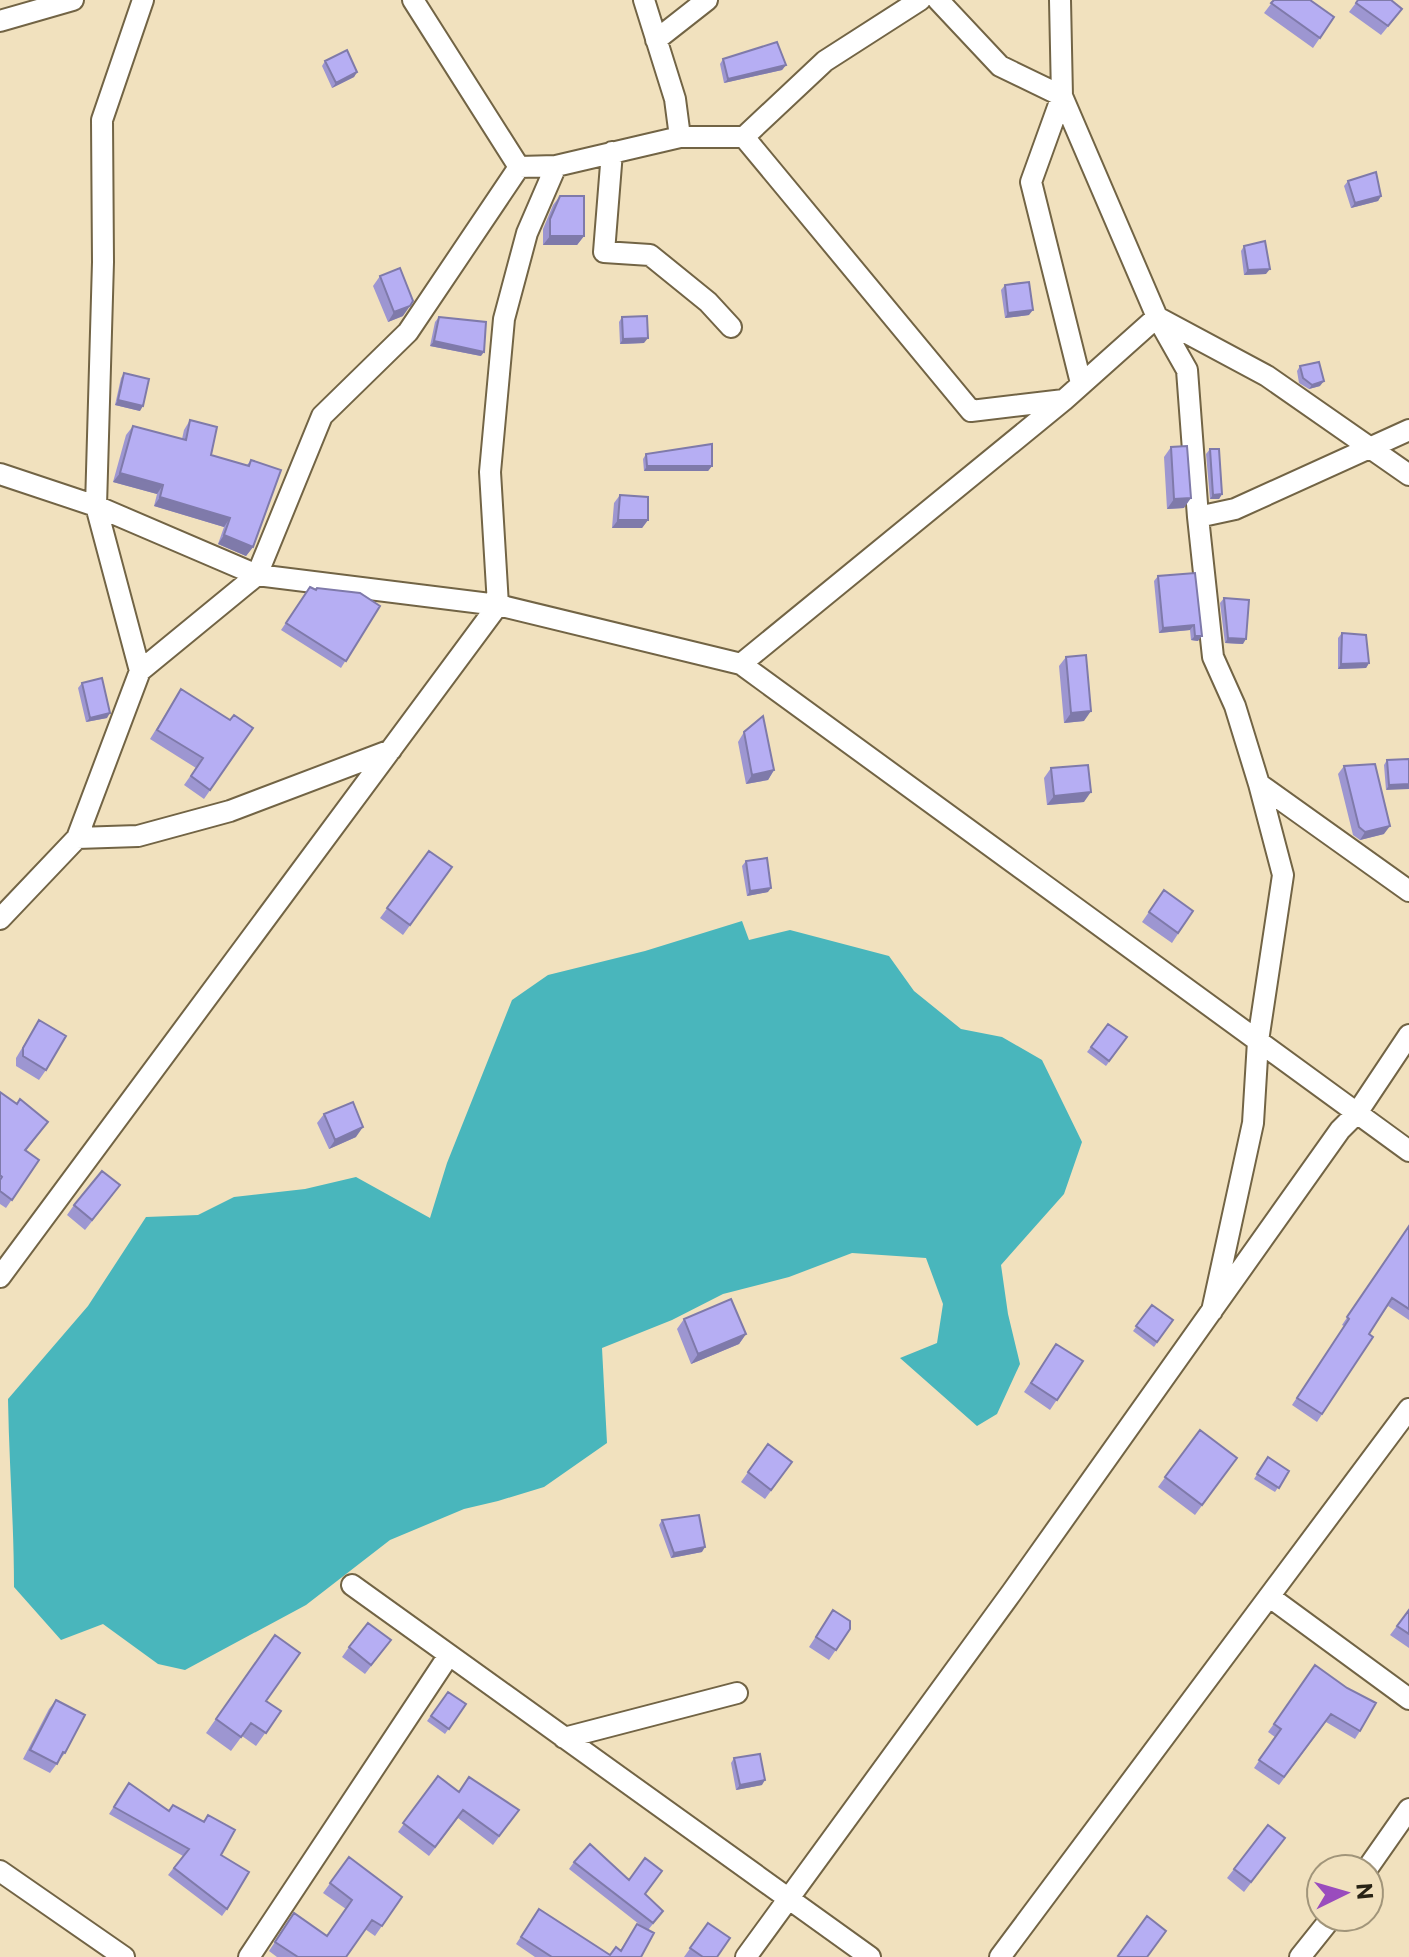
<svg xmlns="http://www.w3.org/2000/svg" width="1409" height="1957" viewBox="0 0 1409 1957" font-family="Commissioner,sans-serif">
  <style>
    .water { fill: #49b6bc }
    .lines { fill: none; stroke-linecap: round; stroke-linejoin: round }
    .street-casing { stroke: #726445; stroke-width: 24 }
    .street { stroke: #fff; stroke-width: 20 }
    .wall { fill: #9d96d1 }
    .shaded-wall { fill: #7f7aaa }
    .building { fill: #b6aef3; stroke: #7f7aaa; stroke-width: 2 }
  </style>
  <rect width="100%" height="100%" fill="#f1e1be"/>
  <!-- water -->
  <path class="water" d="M742,921L749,940L790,930L889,956L914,991L961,1029L1002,1037L1042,1060L1082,1142L1064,1194L1001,1265L1008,1314L1020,1364L997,1414L977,1426L900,1358L937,1343L943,1304L926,1258L852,1253L789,1277L723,1294L672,1320L602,1348L607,1443L544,1487L498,1501L464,1509L390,1540L306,1605L185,1670L158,1664L103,1624L61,1640L14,1587C14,1524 9,1462 8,1399L88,1306L146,1217L198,1215L234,1197L305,1189L356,1177L430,1218L447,1163L512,1000L548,975L645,951Z"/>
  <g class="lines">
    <defs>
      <path id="street" d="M413,0L519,167
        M644,0L675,99L680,137
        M938,0L1000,66L1062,96L1031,182L1081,383
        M1060,0L1062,96L1157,317L1267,376L1409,475
        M0,21L73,0
        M656,40L707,0
        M744,137L971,411L1064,400
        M612,152L604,252L650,255L708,302L731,327
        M0,474L96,506L257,575L498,605L741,664L1409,1151
        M1198,517L1235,509L1409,430
        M741,664L1064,400L1157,317L1187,370L1198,517L1213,657L1235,706L1259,784L1283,875L1258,1041L1253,1123L1212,1311
        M140,671L96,506L103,262L102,120L143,0
        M1259,784L1409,891
        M77,838L138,836L230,811L391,750
        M0,919L77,838L140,671L257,575L322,416L408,332L519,167L556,166L680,137H744L825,61L920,0
        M0,1277L498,605L490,472L504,319L527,233L556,166
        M352,1585L870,1957
        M1270,1597L1409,1699
        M564,1738L737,1693
        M1367,1869L1409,1809
        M0,1871L124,1957
        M249,1957L449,1655
        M746,1957L1012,1592L1340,1130L1357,1113L1409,1035
        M1000,1957L1409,1409
        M1300,1957L1332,1917"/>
    </defs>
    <!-- street casing -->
    <use href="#street" class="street-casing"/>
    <!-- street -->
    <use href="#street" class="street"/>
  </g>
  <!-- wall -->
  <path class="wall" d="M1274,0L1334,17L1313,48L1264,13Z
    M1358,0L1395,18L1381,35L1349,12Z
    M723,59L786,65L782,70L724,83L720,64Z
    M325,61L357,72L354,77L332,88L322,66Z
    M1348,181L1381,196L1378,201L1351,208L1344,186Z
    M560,196L584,236L577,245H543V229L553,205Z
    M1244,246L1266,274L1244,275L1241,251Z
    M380,276L403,316L388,322L373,286Z
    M1005,285L1029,315L1005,318L1001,290Z
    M439,317L481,356L430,346L435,322Z
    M622,317L644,343L620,344L619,322Z
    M1300,366L1320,386L1309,389L1299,383L1297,371Z
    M124,373L140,411L115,405L121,378Z
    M190,420L211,455L247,465L251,460L253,547L246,556L218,544L224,527L154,506L157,494L113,482L126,435L133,426L182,439L184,430Z
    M1171,447L1184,508L1167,509L1164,457Z
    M1210,449L1222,494L1219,499H1210L1206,454Z
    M646,454L712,466L708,471H644L643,459Z
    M620,495L648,520L642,528H612L614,503Z
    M1195,573L1198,641L1191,640L1190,630L1159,633L1154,581L1158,576Z
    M310,587L316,590L380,606L341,668L281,630Z
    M1224,598L1243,644L1225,643L1220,603Z
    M1342,633L1369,663L1366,668L1338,669V638Z
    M1066,657L1084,721L1064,723L1059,666Z
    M82,683L107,718L86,722L78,688Z
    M181,689L230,720L253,728L204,799L184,785L196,768L150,739Z
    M744,732L774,770L768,780L746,784L738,742Z
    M1409,759L1386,790L1384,765L1387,760Z
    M1344,766L1384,834L1360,840L1353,835L1338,774Z
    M1051,768L1084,802L1047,805L1044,778Z
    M429,851L452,867L403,935L380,918Z
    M746,861L768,892L747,896L742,866Z
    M1164,890L1193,911L1172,943L1142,922Z
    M39,1020L46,1070L39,1080L16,1066V1058Z
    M1108,1024L1127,1037L1106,1066L1087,1052Z
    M0,1092L17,1104L48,1122L26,1151L39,1160L6,1208L0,1204Z
    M324,1114L356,1137L329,1149L317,1123Z
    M113,1195L85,1230L67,1215L74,1205Z
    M1409,1226V1320L1388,1306L1369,1334L1373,1337L1317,1422L1292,1405L1344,1326L1342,1325Z
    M1152,1305L1173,1320L1154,1347L1133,1331Z
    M684,1319L746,1334L739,1344L691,1364L677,1329Z
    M1056,1344L1083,1361L1050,1410L1024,1392Z
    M1200,1430L1237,1458L1195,1515L1158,1487Z
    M768,1444L792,1462L765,1499L741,1482Z
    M1268,1457L1289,1471L1275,1492L1254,1479Z
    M662,1520L702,1552L671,1558L659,1525Z
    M833,1610L850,1629L829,1660L809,1647Z
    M1409,1610V1648L1390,1635Z
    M275,1635L266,1701L281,1711L256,1746L242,1736L231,1751L206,1733Z
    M391,1640L365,1674L342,1657L349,1647Z
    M1315,1665L1360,1731L1355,1739L1326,1722L1279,1785L1254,1768L1275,1737L1268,1732Z
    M448,1692L466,1704L445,1734L427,1721Z
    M56,1700L65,1753L50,1773L23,1759L49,1709Z
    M734,1758L762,1785L736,1790L731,1763Z
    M438,1776L459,1792L519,1810L493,1845L458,1818L429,1856L398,1832Z
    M129,1783L169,1811L173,1805L203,1822L208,1815L221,1855L227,1909L222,1916L168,1875L183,1856L109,1814Z
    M1285,1838L1244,1892L1227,1878L1234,1869Z
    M349,1857L402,1897L375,1936L365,1929L346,1957H277L269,1951L294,1913L327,1936L346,1909L323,1893Z
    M574,1862L645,1895L657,1919L648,1930L641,1957H535L516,1944L539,1909L610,1955L620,1951L637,1924L644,1928L569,1869Z
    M708,1923L717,1957H684Z"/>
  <!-- shaded-wall -->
  <path class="shaded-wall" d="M786,65L782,70L724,83L728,79Z
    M357,72L354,77L332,88L336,83Z
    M1381,196L1378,201L1351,208L1355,203Z
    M550,236H584L577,245H543Z
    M1270,269L1266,274L1244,275L1248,270Z
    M410,306L403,316L388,322L394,312Z
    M1033,310L1029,315L1005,318L1008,313Z
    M648,338L644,343L620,344L623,339Z
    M434,341L484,352L481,356L430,346Z
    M1324,381L1320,386L1309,389L1312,385Z
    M118,400L143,406L140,411L115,405Z
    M647,466H712L708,471H644Z
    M120,473L163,485L157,494L113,482Z
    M1222,494L1219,499H1210L1213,495Z
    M160,497L230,518L224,527L154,506Z
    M1191,498L1184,508L1167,509L1174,499Z
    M618,520H648L642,528H612Z
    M224,535L253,547L246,556L218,544Z
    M1194,625L1190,630L1159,633L1163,628Z
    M1195,636H1202L1198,641L1191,640Z
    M1228,638L1246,639L1243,644L1225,643Z
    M1369,663L1366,668L1338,669L1341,664Z
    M1091,711L1084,721L1064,723L1071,713Z
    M110,713L107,718L86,722L90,718Z
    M774,770L768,780L746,784L752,775Z
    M1409,784V789L1386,790L1389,785Z
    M1091,792L1084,802L1047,805L1054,796Z
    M1390,826L1384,834L1360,840L1365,832Z
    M771,888L768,892L747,896L750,891Z
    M363,1127L356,1137L329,1149L335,1140Z
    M746,1334L739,1344L691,1364L698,1354Z
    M705,1547L702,1552L671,1558L674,1553Z
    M765,1780L762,1785L736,1790L740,1785Z"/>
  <!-- building -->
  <path class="building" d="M1274,0H1310L1334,17L1320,38L1271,3Z
    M1358,0H1391L1402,9L1388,26L1356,3Z
    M777,42L786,65L728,79L723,59Z
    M347,50L357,72L336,83L325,61Z
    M1376,172L1381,196L1355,203L1348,181Z
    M560,196H584V236H550V219Z
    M1265,241L1270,269L1248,270L1244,246Z
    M400,268L413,301L410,306L394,312L380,276Z
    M1029,282L1033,310L1008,313L1005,285Z
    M647,316L648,338L623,339L622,317Z
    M439,317L486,322L484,352L434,341Z
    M1319,362L1324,381L1312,385L1303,378L1300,366Z
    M124,373L149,379L143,406L118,400Z
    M190,420L217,427L211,455L249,466L251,460L281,470L253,547L224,535L230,518L160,497L163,485L120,473L133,426L186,440Z
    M712,444V466H647L646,454Z
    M1187,446L1191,498L1174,499L1171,447Z
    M1210,449H1219L1222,494L1213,495Z
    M620,495L648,497V520H618Z
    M1195,573L1202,636H1195L1194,625L1163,628L1158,576Z
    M310,587L316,590L317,588L360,593L380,606L346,661L286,623Z
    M1224,598L1249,600L1246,639L1228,638Z
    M1342,633L1366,635L1369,663L1341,664Z
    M1086,655L1091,711L1071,713L1066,657Z
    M102,678L110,713L90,718L82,683Z
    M181,689L230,720L234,715L253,728L210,790L191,776L203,758L157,730Z
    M763,716L774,770L752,775L744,732Z
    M1409,759V784L1389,785L1387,760Z
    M1375,764L1390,826L1365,832L1359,827L1344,766Z
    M1088,765L1091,792L1054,796L1051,768Z
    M429,851L452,867L410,925L387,908Z
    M767,858L771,888L750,891L746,861Z
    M1164,890L1193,911L1178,933L1149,912Z
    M39,1020L66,1036L46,1070L23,1056V1048Z
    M1108,1024L1127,1037L1109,1061L1091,1047Z
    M0,1092L17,1104L20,1099L48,1122L25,1150L39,1160L12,1200L0,1191V1180L2,1177L0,1175Z
    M353,1102L363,1127L335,1140L324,1114Z
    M102,1171L120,1185L92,1220L74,1205Z
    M1409,1226V1309L1392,1298L1369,1334L1373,1337L1322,1414L1297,1398L1349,1319L1347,1317Z
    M731,1299L746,1334L698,1354L684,1319Z
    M1152,1305L1173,1320L1157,1342L1136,1326Z
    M1056,1344L1083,1361L1057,1400L1031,1383Z
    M1200,1430L1237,1458L1202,1505L1165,1477Z
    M768,1444L792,1462L771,1490L748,1472Z
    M1268,1457L1289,1471L1279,1488L1257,1474Z
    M699,1515L705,1547L674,1553L662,1520Z
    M833,1610L850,1621V1629L836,1650L816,1637Z
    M1409,1610V1634L1397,1626Z
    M368,1623L391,1640L371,1665L349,1647Z
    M275,1635L300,1653L266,1701L281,1711L266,1733L251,1723L241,1737L216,1719Z
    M1315,1665L1347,1688L1376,1703L1360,1731L1331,1714L1284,1777L1259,1760L1281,1729L1274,1724Z
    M448,1692L466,1704L449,1729L431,1716Z
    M56,1700L85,1715L65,1753L63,1752L57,1764L30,1750Z
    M760,1754L765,1780L740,1785L734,1758Z
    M438,1776L459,1792L469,1777L519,1810L499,1836L463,1810L435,1847L403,1823Z
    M129,1783L169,1811L173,1805L204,1822L208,1815L235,1830L221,1855L249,1872L227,1909L174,1868L189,1849L114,1807Z
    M1268,1825L1285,1838L1251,1882L1234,1869Z
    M590,1844L629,1880L645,1858L662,1871L645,1894L663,1911L653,1923L574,1862Z
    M349,1857L402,1897L382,1926L372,1920L346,1957H298L275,1942L294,1913L327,1936L352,1900L330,1883Z
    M539,1909L610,1955L616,1947L621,1951L637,1924L654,1933L641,1957H552L521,1937Z
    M1147,1916L1166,1931L1147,1957H1120L1118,1956Z
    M708,1923L730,1938L717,1957H703L690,1948Z"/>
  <!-- north arrow -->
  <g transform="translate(1345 1893) rotate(85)"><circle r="38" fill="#f1e1be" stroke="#a1957a" stroke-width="2"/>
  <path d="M0-6L14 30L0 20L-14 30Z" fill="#9a4cbd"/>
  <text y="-12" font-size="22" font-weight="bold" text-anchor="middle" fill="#282315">N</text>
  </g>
</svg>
